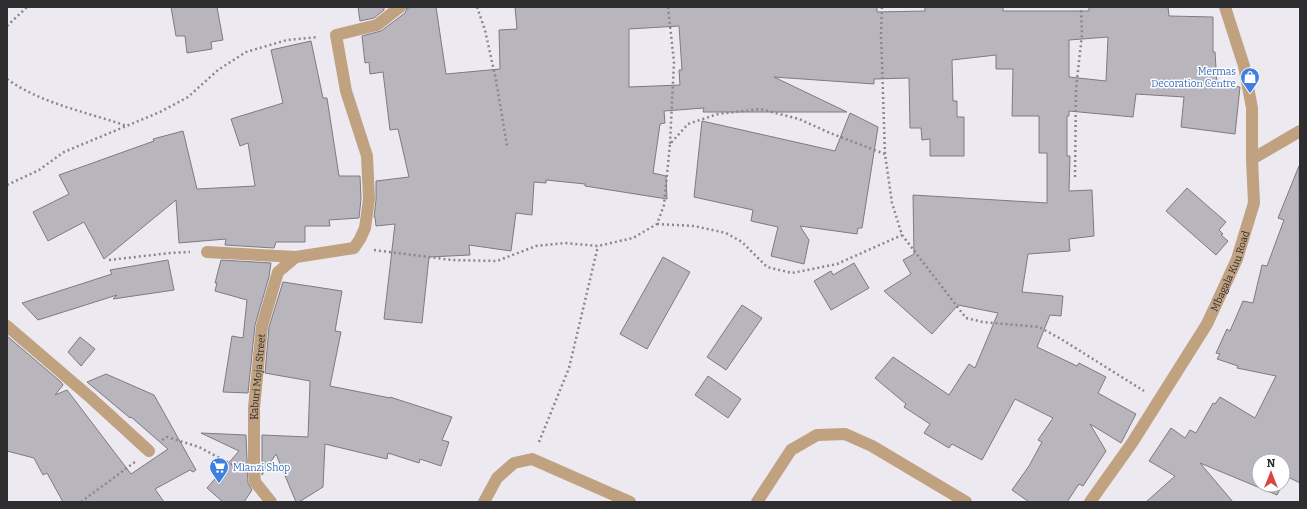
<svg xmlns="http://www.w3.org/2000/svg" width="1307" height="509" viewBox="0 0 1307 509" font-family="Bitter,serif">
  <style>
    .building { fill: #b9b5bc; stroke: #7e7a81; fill-rule: evenodd }
    .lines { fill: none; stroke-linecap: round; stroke-linejoin: round }
    .path { stroke: #89878b; stroke-width: 2.5; stroke-dasharray: 2 3; stroke-linecap: butt }
    .minor { stroke: #c0a180; stroke-width: 12 }
    .labels { text-anchor: middle; stroke-width: 3; stroke-linejoin: round; paint-order: stroke }
    .shop-label { font-size: 10px; fill: #366cbe; stroke: #fff; text-anchor: end }
    .street-label { font-size: 10px; fill: #2e2d30; stroke: #fff }
  </style>
  <rect width="100%" height="100%" fill="#ede9f0"/>
  <!-- building -->
  <path class="building" d="M171,7H217L223,40L211,42L212,49L187,53L185,36H176Z
    M358,7H384V10L374,18L360,21Z
    M415,7H436L446,74L500,69L499,30L517,29L515,7H877V12L925,11V7H1003V11H1089V7H1168L1169,16L1213,17V52H1215L1217,84L1240,87L1235,134L1181,127L1184,97L1136,94L1133,117L1069,111V116H1067V156H1070L1069,191L1092,190L1094,236L1069,239L1070,251L1028,254L1022,292L1063,296L1061,316L1050,315L1037,347L1077,366L1079,363L1106,377L1098,393L1136,414L1121,443L1090,424L1106,451L1083,486L1079,484L1067,502H1029L1012,490L1029,466L1042,442L1038,440L1053,418L1015,399L982,460L952,444L949,448L924,433L930,424L904,407L906,404L875,378L893,357L949,395L969,364L975,368L998,313L958,305L932,334L884,291L911,274L903,260L914,254L913,195L1047,203V153H1039V116H1012L1013,69H996V55L952,60L953,101H957V117H964V156H930V139L922,140L921,128H910L909,78L874,79V84L774,77L847,112H703L704,108L664,111L665,123L660,124L653,173L666,176L667,199L585,186V184L546,180V183L534,182L532,215L516,213L511,251L469,245L470,255L429,257L422,323L384,319L395,224L376,226L375,217H374L376,200V181L409,177L398,129L390,130L383,72L370,74L369,62L365,63L362,36L381,31L405,13L407,8ZM679,26L682,70H679L680,85L629,87V29ZM1108,37L1106,81L1069,77V40Z
    M311,41L323,98H327L339,176H360L361,199L359,218L329,220L330,226H305V242H276L274,248L225,245L226,239L179,243L176,200L104,259L84,222L48,241L33,212L69,194L59,175L154,141L153,139L183,131L197,189L255,186L248,143L240,146L231,119L283,103L271,50Z
    M850,113L878,127L862,228H858L857,234L800,226L809,240L804,264L771,256L778,227L751,221L753,210L694,197L702,121L835,151Z
    M1299,166L1300,483L1286,476L1283,483V461H1259V485H1282L1277,495L1200,463L1233,502H1146L1175,476L1149,461L1171,428L1185,438L1190,430L1196,433L1213,403L1215,404L1220,397L1255,418L1276,376L1237,368L1238,366L1217,359L1220,354L1216,353L1227,329L1230,331L1243,301L1253,303L1262,265L1267,266L1284,220L1278,218Z
    M1187,188L1226,222L1219,230L1223,234L1221,235L1228,241L1216,255L1166,211Z
    M663,257L690,272L647,349L620,334Z
    M168,260L174,290L113,299L117,295L38,320L22,303L112,274L110,270Z
    M221,260L271,263L269,277L255,325L248,393L223,392L232,336L243,338L247,300L215,291L217,283H215Z
    M854,263L869,288L831,310L814,281L831,271L833,275Z
    M283,282L342,291L335,331L341,332L330,386L390,398V397L452,417L442,440L449,442L441,466L420,459L419,463L388,453L387,459L325,444L323,487L299,502H296L276,454L262,475V435L308,437L310,381L265,373L269,327Z
    M742,305L762,318L726,370L707,357Z
    M7,336L61,382L63,385L55,395L67,390L131,474L168,449L131,417L130,418L87,382L106,374L154,395L196,470L193,472L190,470L155,489L164,502H63L47,473L43,475L34,458L7,451Z
    M80,337L95,349L81,366L68,352Z
    M708,376L741,399L728,418L695,395Z
    M201,433L246,435L248,483L252,490L244,502H223L207,488L239,451Z"/>
  <g class="lines">
    <!-- path -->
    <path class="path" d="M477,7L485,30L496,80L507,146
      M668,7L674,62L670,144
      M882,7L881,34L885,154L892,203L902,235L966,318L983,322L1039,327L1061,339L1144,391
      M7,26L27,7
      M7,79C42,104 87,112 127,126
      M1075,177L1076,89L1082,34L1081,7
      M7,185L39,170L64,152L160,112L188,97L218,70L246,52L287,40L318,37
      M657,224L694,226L726,233L742,242L767,267L792,273L837,264L902,235
      M374,250L452,260L497,261L536,246L565,243L598,246L633,238L657,224L664,205L670,144L688,124L718,114L760,109L799,119L830,133L885,154
      M109,260L170,253L190,252
      M162,440L167,437L199,447L231,464L236,466
      M539,442L569,368L598,246
      M81,502L135,462"/>
    <!-- minor -->
    <g class="minor">
      <path d="M1252,159L1300,131"/>
      <path d="M207,252L296,257L354,248L360,239L365,228L369,199L367,156L346,91L336,35L377,25L400,7"/>
      <path d="M7,326L91,398L149,451"/>
      <path id="s1" d="M271,502L255,482L254,471V408L262,326L278,272L296,257"/>
      <path d="M484,502L497,478L514,463L532,459L630,502"/>
      <path d="M757,502L791,450L817,435L845,434L872,446L966,502"/>
      <path id="s2" d="M1090,502L1132,443L1207,324L1237,259L1254,203L1252,159V108L1244,66L1225,7"/>
    </g>
  </g>
  <!-- icons -->
  <defs>
    <symbol id="shop-pin" viewBox="-11 -11 22 30"><path d="M0 17L-7.5 6A9.5 9.5 0 1 1 7.5 6Z" fill="#3f7fe0" stroke="#fff"/><path d="M-5-2.5h2.3a2.7 3.5 0 0 1 5.4 0H5L5.5 6h-11ZM-1.5-2.5h3a1.5 2.3 0 0 0-3 0Z" fill="#fff"/></symbol>
    <symbol id="supermarket-pin" viewBox="-11 -11 22 30"><path d="M0 17L-7.5 6A9.5 9.5 0 1 1 7.5 6Z" fill="#3f7fe0" stroke="#fff"/><path d="M-6-5.5h2.5l.6 2H6L4.5 2H-2.5L-4.4-4H-6ZM-1.5 3.2a1.3 1.3 0 1 0 .1 0ZM3 3.2a1.3 1.3 0 1 0 .1 0Z" fill="#fff"/></symbol>
  </defs>
  <g fill-rule="evenodd">
    <use href="#shop-pin" x="1239" y="66" width="22" height="30"/>
    <use href="#supermarket-pin" x="208" y="456" width="22" height="30"/>
  </g>
  <g class="labels">
    <!-- shop labels -->
    <g class="shop-label">
      <text x="1236" y="75">Mermas<tspan x="1236" dy="12">Decoration Centre</tspan></text>
      <text x="233" y="471" text-anchor="start">Mlanzi Shop</text>
    </g>
    <!-- street labels -->
    <g class="street-label">
      <text dy="4" stroke="none"><textPath href="#s2" startOffset="271">Mbagala Kuu Road</textPath></text>
      <text dy="4" stroke="none"><textPath href="#s1" startOffset="131">Kaburi Moja Street</textPath></text>
    </g>
  </g>
  <!-- border -->
  <rect width="1307" height="509" fill="none" stroke="#2e2d30" stroke-width="16"/>
  <!-- north arrow -->
  <g transform="translate(1271 473)"><circle r="19" fill="#ffffff" stroke="#ababac"/>
  <path d="M0-3L7 15L0 10L-7 15Z" fill="#d64744"/>
  <text y="-6" font-size="11" font-weight="bold" text-anchor="middle" fill="#2e2d30">N</text>
  </g>
</svg>
